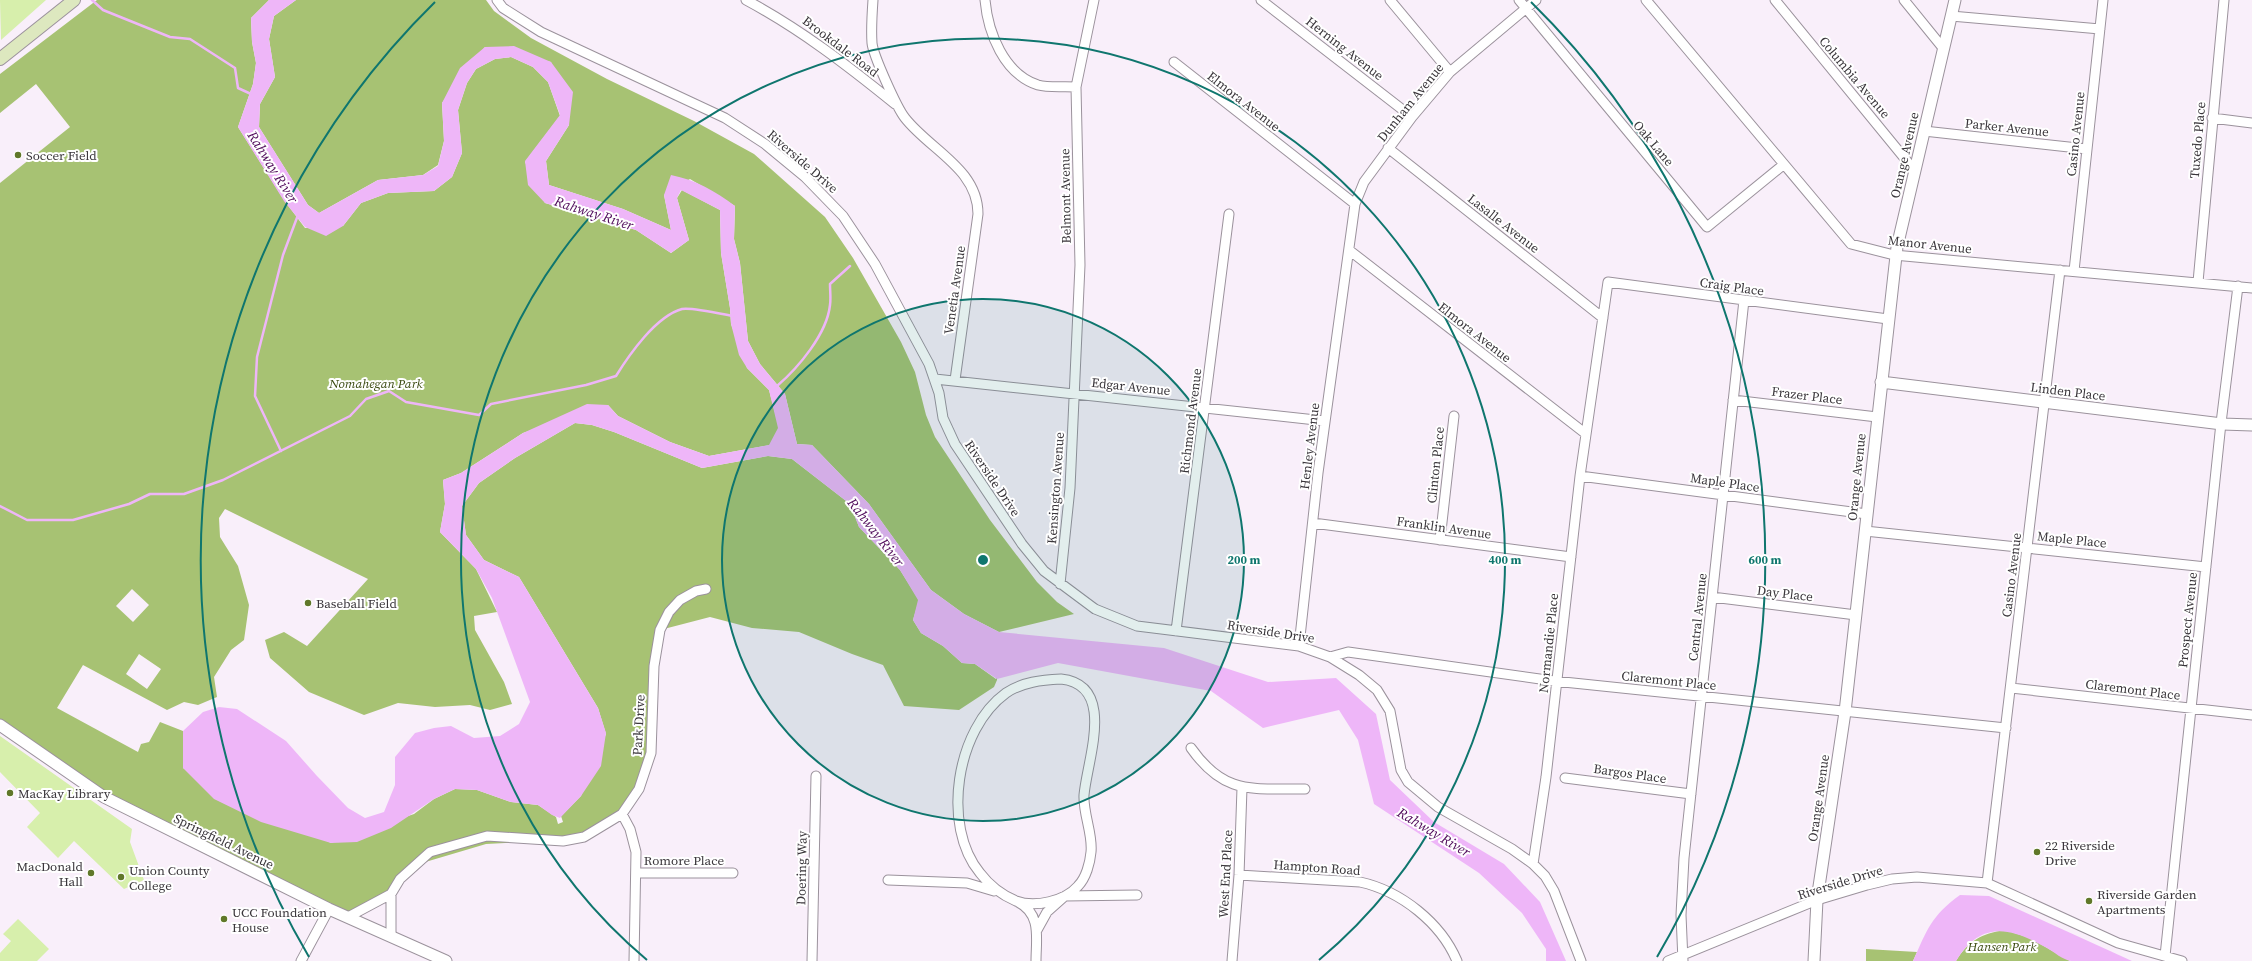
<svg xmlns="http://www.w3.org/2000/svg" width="2252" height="961" viewBox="0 0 2252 961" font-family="'Source Serif 4',serif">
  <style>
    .green { fill: #d7efac }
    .forest { fill: #a7c273; fill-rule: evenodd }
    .water { fill: #eeb6f8 }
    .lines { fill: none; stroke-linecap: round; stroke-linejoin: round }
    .stream { stroke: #eeb6f8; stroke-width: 2.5 }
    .minor-casing { stroke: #9b929c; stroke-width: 11 }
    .tertiary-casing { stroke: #9b929c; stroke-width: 13 }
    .secondary-casing { stroke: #9b929c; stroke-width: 14 }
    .minor { stroke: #fff; stroke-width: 9 }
    .tertiary { stroke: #fff; stroke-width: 11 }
    .secondary { stroke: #dde8bf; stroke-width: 12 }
    .ring { fill: none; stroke: #0f766e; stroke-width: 2 }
    .poi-dot { fill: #607829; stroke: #fff; stroke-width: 1.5 }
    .labels { text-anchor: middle; stroke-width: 4; stroke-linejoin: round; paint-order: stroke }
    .street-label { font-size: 13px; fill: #3a363b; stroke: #fff }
    .poi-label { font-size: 13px; fill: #3a363b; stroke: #fff; text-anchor: start }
    .park-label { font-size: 13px; font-style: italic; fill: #39490f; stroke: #fff }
    .water-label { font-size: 14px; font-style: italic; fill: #500b5b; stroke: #fff }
    .centre { fill: #0f766e; stroke: #fff; stroke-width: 2 }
    .ring-label { font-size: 12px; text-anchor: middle; font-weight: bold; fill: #0f766e; stroke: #fff; stroke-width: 4; stroke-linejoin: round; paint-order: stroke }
  </style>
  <rect width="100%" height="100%" fill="#f9effa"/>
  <!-- green -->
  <path class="green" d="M0,0H46L1,40Z
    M0,736L132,829L130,842L144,880L124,889L74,841L58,858L27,827L40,813L0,772Z
    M18,919L49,949L37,961H0V953L11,941L3,934Z"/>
  <!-- forest -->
  <path class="forest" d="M97,0H269L251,18L252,42L256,63L253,84L238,127L284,200L305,228L343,226L361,203L388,193L434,191L452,177L462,153L458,110L467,83L476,69L495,59L511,57L533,67L548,82L560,116L525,162L545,203L636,230L671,253L689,240L677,198L682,190L720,210L721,253L730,308L731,324L747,368L769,390L779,428L770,445L709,456L670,442L618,416L608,405L523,433L461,473L443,480L445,504L440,532L476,569L497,612L474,616L475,630L504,682L512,704L490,710L470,705L435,707L398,703L364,715L309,692L270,658L265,640L284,632L307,646L368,579L225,509L219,518L220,537L238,566L249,605L244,640L231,650L214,677L217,697L198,705L184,702L167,710L83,665L57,708L138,752L141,744L149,742L160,722L183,731V768L331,843L414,814L434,799L455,789L477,790L511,802L538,805L556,817L558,824L563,822L561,816L581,796L606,734L598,708L519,577L484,560L466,535L462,506L479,483L515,458L575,423L592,425L614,432L702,468L768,456L792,459L850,504L859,527L900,570L919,600L913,620L921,633L943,646L962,663L975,664L996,679L999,632L964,614L931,590L869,504L812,445L797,444L785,394L760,364L748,341L740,263L734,239L735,206L690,179L664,195L671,230L623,209L549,185L546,161L569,125L551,62L485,47L442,103L444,141L438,165L423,175L378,180L319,213L308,205L259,127L260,104L275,77L269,39L274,16L296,0H486L494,11L531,38L607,79L694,121L754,154L825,217L853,258L901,342L915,372L926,415L935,437L990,520L1037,582L1057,602L1074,614L999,632L997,680L994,687L959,710L904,706L883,665L852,654L799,632L752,628L710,617L660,630L648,767L622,814L584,837L549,841L486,844L422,863L391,894L348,917L104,797L0,725V183L70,127L36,84L0,113V74ZM132,589L149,605L133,622L116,606ZM139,654L161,669L147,689L126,674Z
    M2005,930L2030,938L2070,961H1956C1969,940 1981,934 2005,930Z
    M1866,949L1917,952L1913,961H1866Z"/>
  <!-- water -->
  <path class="water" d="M269,0H296L274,16L269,39L275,77L260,104L259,127L308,205L319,213L378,180L423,175L438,166L444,141L442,103L460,68L485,47L514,46L551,62L573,92L569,125L546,161L549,185L623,209L671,230L664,195L671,175C696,180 715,191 735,206L734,239L740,263L748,341L760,364L785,394L797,444L812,445L869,504L931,590L964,614L999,632L1164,648L1268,682L1336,678L1376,714L1390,780L1434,822L1504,864L1540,902L1566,961H1546V949L1522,913L1479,873L1374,804L1358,740L1339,710L1263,728L1211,691L1058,663L997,679L975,664L962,663L943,646L921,633L913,620L918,600L900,570L859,527L850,504L792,459L768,456L702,468L614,432L592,425L575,423L515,458L479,483L462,506L466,535L484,560L519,577L598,708L606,733L601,766L581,796L560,818L552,815L538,805L511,802L477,790L455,789L434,799L391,828L357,842L331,843L261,822L214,799L183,768V731L203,712L219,707L237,709L286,741L317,776L348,808L365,818L384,812L395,785V757L415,733L434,728L451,726L474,738L500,736L519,724L530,702L492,598L476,569L440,532L445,504L443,480L461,473L523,433L587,404L608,405L618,416L670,442L709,456L769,445L778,428L769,390L747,368L739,355L731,324L730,308L721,253L720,210L681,190L677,198L689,240L671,253L636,230L545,203L528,185L525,161L560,115L548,82L533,67L511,57L495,59L476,69L467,83L458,110L462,153L452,177L434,191L388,193L361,203L343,226L326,236L305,227L284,201L238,127L253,84L256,63L252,42L251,18Z
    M1960,895L1989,896L2132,961C2114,961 2089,961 2071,961C2063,960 2054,952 2047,948C2010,927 1981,920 1956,961H1913C1927,930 1931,916 1960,895Z"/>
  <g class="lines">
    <!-- stream -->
    <path class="stream" d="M92,0L103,10L170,37L190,39L235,68L238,88L251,94
      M777,386C798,368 827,334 830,305C831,299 830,291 830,284L850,266
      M281,451L255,396L257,357L283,255L298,215
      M0,506L27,520H73L129,504L150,494H184L223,480L350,416L366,399L389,391L406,402L479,415L491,404L586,385L616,376C629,355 656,316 682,309C691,307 722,314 733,316"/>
    <defs>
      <path id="minor" d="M497,0L503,8L541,32L725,118L765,144L805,177L843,216L875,264L929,364L939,393L943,418L955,444L1022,544L1044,571L1095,609L1137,626L1299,646L1330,657L1359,675L1377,690L1390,711L1401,770L1408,782L1438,807L1512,849L1533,864L1545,876L1554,891L1581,961
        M746,0C800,29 847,65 895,104
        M873,0C872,14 871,29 872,43C873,55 897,108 905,118C930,150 978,169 978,214L955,380
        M985,0C988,33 1004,74 1038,85C1049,88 1064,86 1076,87
        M1261,0L1412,117
        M1390,0L1450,72
        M1519,0L1707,227L1783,165
        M1646,0L1851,244L1894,255L2252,288
        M1775,0L1915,171
        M1904,0L1943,48
        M1951,16L2100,29
        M1174,62L1355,204
        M2212,118L2252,123
        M1924,131L2087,149
        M1388,148L1603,318
        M1349,250L1586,434
        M2074,271L2103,0
        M2198,282L2224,0
        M935,379L1325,421
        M1733,400L1877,417
        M1580,476L1867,514
        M1313,523L1571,557
        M1865,531L2206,567
        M1440,540L1454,416
        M1060,584L1070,488L1080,265L1076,87L1094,0
        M1712,597L1856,615
        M1176,631L1229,214
        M1299,646L1318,473L1355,204L1364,182L1412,117L1450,72L1536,0
        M1330,657L1348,652L1554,681L2006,728
        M1061,679C1117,685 1087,760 1084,795C1083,814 1093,834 1091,852C1090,863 1086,878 1078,886C1065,901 1035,908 1016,901C1002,895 989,885 980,873C941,826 956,729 1006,693C1022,682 1042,680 1061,679Z
        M2011,688L2252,715
        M1191,748C1225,796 1252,788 1305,789
        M1565,778L1691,794
        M622,814L630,829L636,852L634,961
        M1533,864L1546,777L1580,476L1608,282L1888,319
        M636,873H733
        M1239,875L1360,882C1401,891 1441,923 1457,961
        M888,880L967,883L994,891
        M1987,883L2060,270
        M1018,902C1042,914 1036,939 1036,961
        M348,917L391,894L400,879L430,852L487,836L563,841L584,837L622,814L639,789L651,753L654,666L660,630L669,612L680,600L696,591L706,589
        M1037,930L1047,912L1065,896L1137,895
        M391,936V894
        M2165,956L2221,423L2238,286
        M301,961L329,909
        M812,961L816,776
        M1232,961L1239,875L1242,788
        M1668,961L1817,900L1867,885L1892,879L1917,877L1987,883L2118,943L2182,961
        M1683,961L1681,915L1684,858L1744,300"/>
      <path id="tertiary" d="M1881,382L2222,424L2252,425
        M0,725L104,797L329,909L446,961
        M1814,961L1817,900L1845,712L1897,247L1955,0"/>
      <path id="secondary" d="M0,59L74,0"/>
    </defs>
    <!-- minor casing -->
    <use href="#minor" class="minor-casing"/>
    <!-- tertiary casing -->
    <use href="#tertiary" class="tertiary-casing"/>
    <!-- secondary casing -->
    <use href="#secondary" class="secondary-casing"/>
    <!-- minor -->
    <use href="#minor" class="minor"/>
    <!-- tertiary -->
    <use href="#tertiary" class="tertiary"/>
    <!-- secondary -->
    <use href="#secondary" class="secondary"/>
  </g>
  <!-- distance rings -->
  <circle cx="983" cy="560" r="261" fill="#0f766e" fill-opacity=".12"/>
  <g class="ring">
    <circle cx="983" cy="560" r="261"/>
    <path d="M647 960A522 522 0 1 1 1319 960"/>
    <path d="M309 957A782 782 0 0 1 435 2M1531 2A782 782 0 0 1 1657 957"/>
  </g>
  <!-- markers -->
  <g class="poi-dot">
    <circle cx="18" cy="155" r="4"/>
    <circle cx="308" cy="603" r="4"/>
    <circle cx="10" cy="793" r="4"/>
    <circle cx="2037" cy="852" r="4"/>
    <circle cx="91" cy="873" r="4"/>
    <circle cx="121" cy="877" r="4"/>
    <circle cx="2089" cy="901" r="4"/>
    <circle cx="224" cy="919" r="4"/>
  </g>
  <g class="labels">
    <!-- street labels -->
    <g class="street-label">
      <text transform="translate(841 46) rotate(37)" y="5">Brookdale Road</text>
      <text transform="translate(1345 48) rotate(38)" y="5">Herning Avenue</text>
      <text transform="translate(1855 77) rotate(50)" y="5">Columbia Avenue</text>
      <text transform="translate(1244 101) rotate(38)" y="5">Elmora Avenue</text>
      <text transform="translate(1410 102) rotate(-51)" y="5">Dunham Avenue</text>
      <text transform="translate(2007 127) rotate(6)" y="5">Parker Avenue</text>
      <text transform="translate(2075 134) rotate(-84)" y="5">Casino Avenue</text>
      <text transform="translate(2197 140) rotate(-85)" y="5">Tuxedo Place</text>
      <text transform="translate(1654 143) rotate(50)" y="5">Oak Lane</text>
      <text transform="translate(1904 155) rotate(-77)" y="5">Orange Avenue</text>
      <text transform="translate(803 161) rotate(41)" y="5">Riverside Drive</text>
      <text transform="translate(1065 196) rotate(-91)" y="5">Belmont Avenue</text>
      <text transform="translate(1504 223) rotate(38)" y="5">Lasalle Avenue</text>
      <text transform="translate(1930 244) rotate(6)" y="5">Manor Avenue</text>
      <text transform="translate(1732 286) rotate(8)" y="5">Craig Place</text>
      <text transform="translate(954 290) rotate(-82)" y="5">Venetia Avenue</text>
      <text transform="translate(1475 332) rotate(38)" y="5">Elmora Avenue</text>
      <text transform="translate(1131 386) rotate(6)" y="5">Edgar Avenue</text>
      <text transform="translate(2068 391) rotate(7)" y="5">Linden Place</text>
      <text transform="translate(1807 395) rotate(7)" y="5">Frazer Place</text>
      <text transform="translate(1190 421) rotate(-83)" y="5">Richmond Avenue</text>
      <text transform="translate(1309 446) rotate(-83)" y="5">Henley Avenue</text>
      <text transform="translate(1435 465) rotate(-84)" y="5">Clinton Place</text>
      <text transform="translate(1856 477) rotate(-84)" y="5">Orange Avenue</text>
      <text transform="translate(993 478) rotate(56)" y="5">Riverside Drive</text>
      <text transform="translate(1725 482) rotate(8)" y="5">Maple Place</text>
      <text transform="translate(1055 488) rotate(-86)" y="5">Kensington Avenue</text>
      <text transform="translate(1444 527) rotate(8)" y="5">Franklin Avenue</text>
      <text transform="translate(2072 539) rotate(6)" y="5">Maple Place</text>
      <text transform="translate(2011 575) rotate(-83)" y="5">Casino Avenue</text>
      <text transform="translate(1785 593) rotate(7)" y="5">Day Place</text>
      <text transform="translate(1697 617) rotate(-84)" y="5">Central Avenue</text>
      <text transform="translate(2187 620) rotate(-84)" y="5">Prospect Avenue</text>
      <text transform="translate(1271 631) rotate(9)" y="5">Riverside Drive</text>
      <text transform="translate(1548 643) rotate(-84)" y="5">Normandie Place</text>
      <text transform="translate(1669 680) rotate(6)" y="5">Claremont Place</text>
      <text transform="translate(2133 689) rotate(7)" y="5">Claremont Place</text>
      <text transform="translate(638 725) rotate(-87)" y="5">Park Drive</text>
      <text transform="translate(1630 773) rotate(8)" y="5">Bargos Place</text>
      <text transform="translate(1818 798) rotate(-82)" y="5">Orange Avenue</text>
      <text transform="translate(224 841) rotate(26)" y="5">Springfield Avenue</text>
      <text x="684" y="865">Romore Place</text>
      <text transform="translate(1317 867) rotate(4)" y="5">Hampton Road</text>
      <text transform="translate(801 868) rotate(-89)" y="5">Doering Way</text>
      <text transform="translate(1225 874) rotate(-87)" y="5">West End Place</text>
      <text transform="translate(1840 882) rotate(-17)" y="5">Riverside Drive</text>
    </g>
    <!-- poi labels -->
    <g class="poi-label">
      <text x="26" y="160">Soccer Field</text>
      <text x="316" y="608">Baseball Field</text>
      <text x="18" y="798">MacKay Library</text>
      <text x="2045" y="850">22 Riverside<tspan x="2045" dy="15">Drive</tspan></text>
      <text x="83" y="871" text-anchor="end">MacDonald<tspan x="83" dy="15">Hall</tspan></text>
      <text x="129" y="875">Union County<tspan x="129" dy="15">College</tspan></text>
      <text x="2097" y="899">Riverside Garden<tspan x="2097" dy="15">Apartments</tspan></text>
      <text x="232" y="917">UCC Foundation<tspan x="232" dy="15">House</tspan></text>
    </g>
    <!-- park labels -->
    <g class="park-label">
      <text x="376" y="388">Nomahegan Park</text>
      <text x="2002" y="951">Hansen Park</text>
    </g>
    <!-- water labels -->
    <g class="water-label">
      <text transform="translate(273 167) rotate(58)" y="5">Rahway River</text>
      <text transform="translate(594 213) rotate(18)" y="5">Rahway River</text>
      <text transform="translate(876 532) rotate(52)" y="5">Rahway River</text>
      <text transform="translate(1434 832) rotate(31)" y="5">Rahway River</text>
    </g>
  </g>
  <circle cx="983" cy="560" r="6" class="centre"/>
  <g class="ring-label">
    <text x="1244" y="564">200 m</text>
    <text x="1505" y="564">400 m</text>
    <text x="1765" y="564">600 m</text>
  </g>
</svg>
